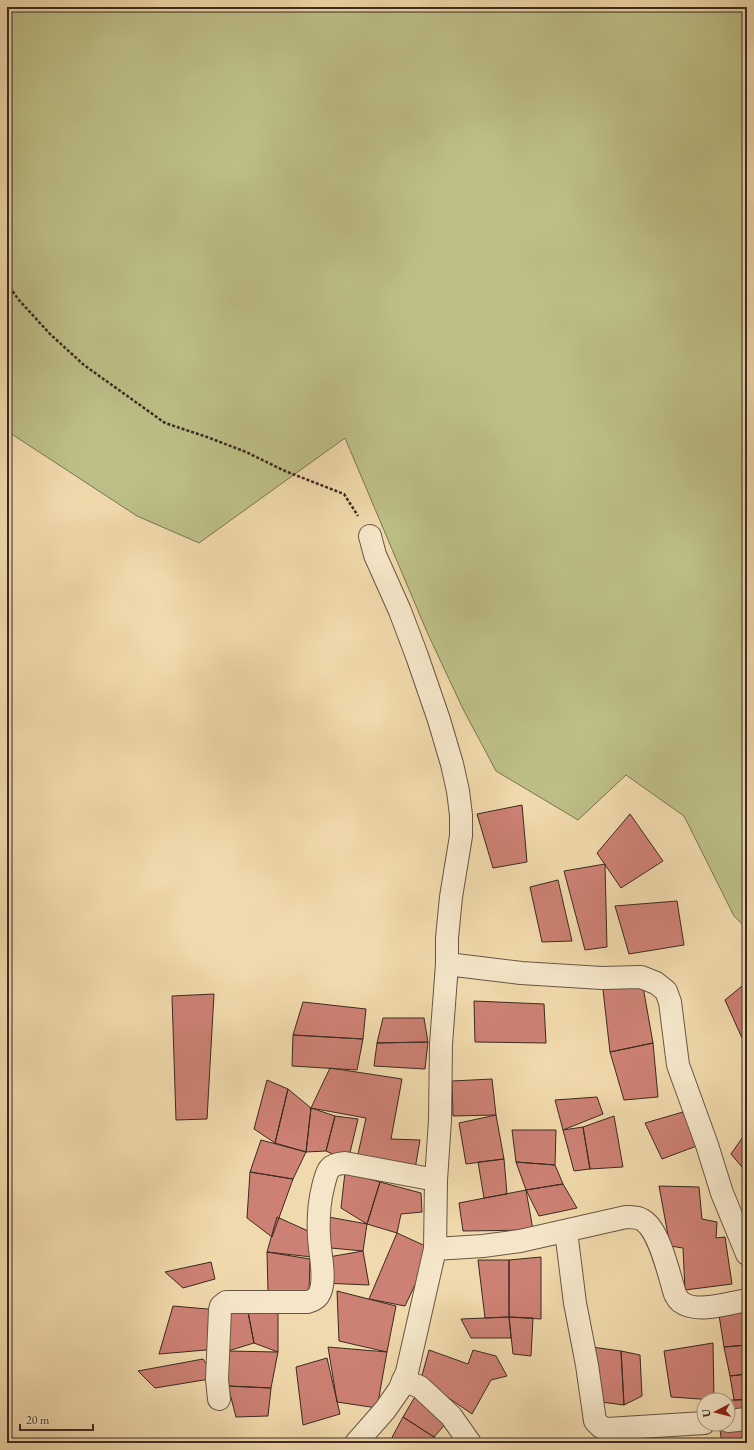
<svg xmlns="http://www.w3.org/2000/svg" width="754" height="1450" viewBox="0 0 754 1450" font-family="'EB Garamond',serif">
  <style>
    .green { fill: #bdbe87; stroke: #7c7454 }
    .building { fill: #cd8174; stroke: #3b2a20 }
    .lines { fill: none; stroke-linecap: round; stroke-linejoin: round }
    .minor-casing { stroke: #685643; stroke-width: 24 }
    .path { stroke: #3b2a20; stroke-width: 2.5; stroke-dasharray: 3 2; stroke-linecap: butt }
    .minor { stroke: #f5e6c9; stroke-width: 22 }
  </style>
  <rect width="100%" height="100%" fill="#f0d9ac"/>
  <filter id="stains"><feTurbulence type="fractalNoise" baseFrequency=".005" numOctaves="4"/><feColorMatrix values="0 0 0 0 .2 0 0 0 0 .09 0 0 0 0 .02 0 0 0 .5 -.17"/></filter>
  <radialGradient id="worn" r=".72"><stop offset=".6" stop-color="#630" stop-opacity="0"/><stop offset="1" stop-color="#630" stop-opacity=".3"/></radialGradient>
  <!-- green -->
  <path class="green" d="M7,7H747V929L734,916L684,816L626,775L578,820L496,771L463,709L427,632L345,438L199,543L137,516L7,431Z"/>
  <!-- building -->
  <path class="building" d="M522,805L527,862L493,868L477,814Z
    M630,814L663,861L621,888L597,853Z
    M605,864L607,947L585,950L564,871Z
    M558,880L572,941L542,942L530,887Z
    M677,901L684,945L629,954L615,906Z
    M602,981H642L653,1043L610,1052Z
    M747,982V1035L742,1038L725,1000Z
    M214,994L207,1119L176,1120L172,996Z
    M474,1001L544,1004L546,1043L475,1042Z
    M303,1002L366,1009L363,1039L293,1035Z
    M383,1018H424L428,1042L377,1043Z
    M293,1035L363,1039L357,1070L292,1066Z
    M428,1042L425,1069L374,1066L377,1043Z
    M653,1043L658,1097L624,1100L610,1052Z
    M330,1068L402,1079L391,1139L420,1140L415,1169L358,1154L366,1118L311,1108Z
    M492,1079L496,1115L453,1116L452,1081Z
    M267,1080L288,1089L275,1143L254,1129Z
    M288,1089L311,1108L306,1152L275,1143Z
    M597,1097L603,1114L563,1130L555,1100Z
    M311,1108L335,1116L326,1151L306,1152Z
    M690,1110L702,1144L662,1159L645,1123Z
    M496,1115L504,1159L466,1164L459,1123Z
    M335,1116L358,1119L348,1161L326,1151Z
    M614,1116L623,1167L590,1169L583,1127Z
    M583,1127L590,1169L574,1171L563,1130Z
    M512,1130H556L555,1165L516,1162Z
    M747,1131V1173L731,1154Z
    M261,1140L306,1152L293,1179L250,1172Z
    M504,1159L507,1194L484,1198L478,1162Z
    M516,1162L555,1165L563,1184L526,1190Z
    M250,1172L293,1179L272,1237L247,1218Z
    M345,1172L380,1182L367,1224L341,1208Z
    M380,1182L421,1193L422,1212L401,1214L397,1233L367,1224Z
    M563,1184L577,1208L539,1216L526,1190Z
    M659,1186L699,1187L702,1219L717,1222L716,1238L725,1237L732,1284L685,1290L683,1248L670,1246Z
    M526,1190L533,1230L463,1231L459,1203Z
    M323,1216L367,1224L363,1251L320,1247Z
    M277,1217L317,1235L321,1258L267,1252Z
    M397,1233L432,1249L405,1306L369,1299Z
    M363,1251L369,1285L323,1283V1258Z
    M267,1252L310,1259L309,1291H268Z
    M541,1257V1319L509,1317V1260Z
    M478,1260H509V1317L485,1318Z
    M211,1262L215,1279L183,1288L165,1272Z
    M337,1291L396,1306L387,1352L339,1341Z
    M278,1305V1352L254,1343L247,1307Z
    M173,1306L219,1310L218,1349L159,1354Z
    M225,1307H247L254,1343L228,1351Z
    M747,1311V1345L724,1347L719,1315Z
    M509,1317L511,1338H471L461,1319Z
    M509,1317L533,1318L531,1356L513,1354Z
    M713,1343L714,1400L671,1397L664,1351Z
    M747,1345V1374L730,1376L724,1347Z
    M328,1347L387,1352L377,1408L337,1402Z
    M592,1347L621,1351L624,1405L601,1402Z
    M429,1350L468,1364L473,1350L496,1356L507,1376L491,1380L472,1414L421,1379Z
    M228,1351L278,1352L271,1388L228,1386Z
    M621,1351L640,1355L642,1396L624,1405Z
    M327,1358L340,1414L303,1425L296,1367Z
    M203,1359L216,1378L155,1388L138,1371Z
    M747,1374V1399L734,1400L730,1376Z
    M228,1386L271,1388L268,1416L236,1417Z
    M419,1390L449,1420L434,1437L403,1417Z
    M728,1400H747V1443H722L719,1424H728Z
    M403,1417L434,1437L442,1443H389Z"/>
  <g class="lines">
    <defs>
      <path id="minor" d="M447,964L521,973L602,978L641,977L656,983L666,991L670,1002L678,1065L707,1145L722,1193L747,1254
        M566,1231L575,1303L587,1365L595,1421L601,1427L607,1429L704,1423
        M435,1249L483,1246L520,1241L626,1217C633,1217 639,1217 644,1221C660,1232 669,1275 675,1294C677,1297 678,1300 681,1302C696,1314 730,1303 747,1300
        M403,1380L420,1387L451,1416L470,1443
        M219,1399L217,1379L220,1310L221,1306L226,1302H307C311,1301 315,1300 318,1296C328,1282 319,1252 319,1236C318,1219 319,1203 323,1187C327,1172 327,1164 345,1163L436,1180
        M728,1421L747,1419
        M356,1443L385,1410L399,1390L407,1372L435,1249L436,1180L440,1120L441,1044L447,964V938L451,897L461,836V815L458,791L452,764L439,720L417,656L400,611L375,555L370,536"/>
    </defs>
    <!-- minor casing -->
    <use href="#minor" class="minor-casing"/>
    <!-- path -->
    <path class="path" d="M7,283L18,299L50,334L84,365L165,423L207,437L246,452L285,471L344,494L358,516"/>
    <!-- minor -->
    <use href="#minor" class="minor"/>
  </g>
  <!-- margin -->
  <rect width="754" height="1450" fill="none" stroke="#f0d9ac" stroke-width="24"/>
  <rect x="8" y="8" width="738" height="1434" fill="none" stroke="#3b2a20" stroke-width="2"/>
  <rect x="12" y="12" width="730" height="1426" fill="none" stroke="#3b2a20"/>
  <!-- north arrow -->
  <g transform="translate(716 1412) rotate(263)"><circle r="19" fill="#f5e6c9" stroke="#ab9b85"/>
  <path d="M0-3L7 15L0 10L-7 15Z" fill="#8f2418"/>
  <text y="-6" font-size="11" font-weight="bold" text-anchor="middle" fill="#3b2a20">U</text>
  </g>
  <!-- scale -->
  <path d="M20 1424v6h73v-6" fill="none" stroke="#3b2a20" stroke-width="2"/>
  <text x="26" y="1424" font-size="12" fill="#3b2a20" stroke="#f5e6c9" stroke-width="3" paint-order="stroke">20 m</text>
  <rect width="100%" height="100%" filter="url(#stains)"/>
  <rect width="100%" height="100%" fill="url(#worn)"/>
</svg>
